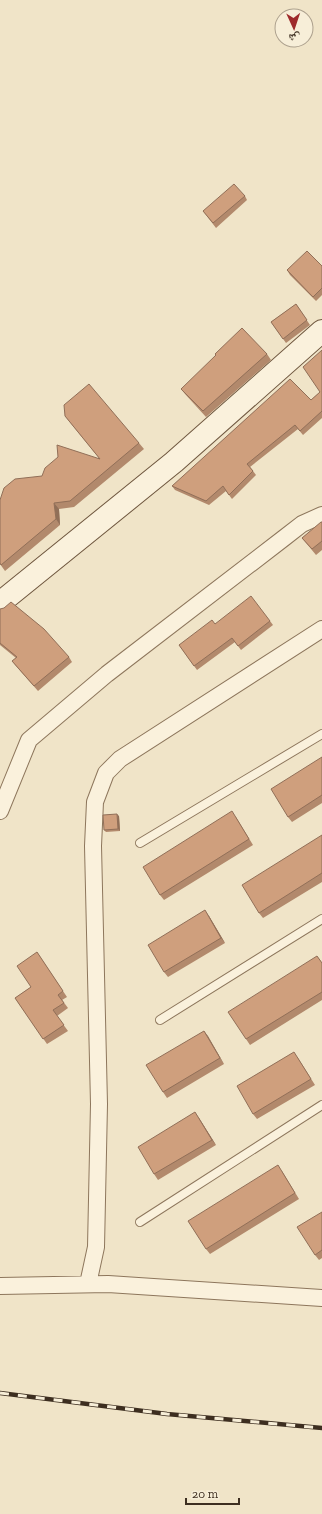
<svg xmlns="http://www.w3.org/2000/svg" width="322" height="1514" viewBox="0 0 322 1514" font-family="'Zilla Slab','Noto Naskh Arabic',serif">
  <style>
    .lines { fill: none; stroke-linecap: round; stroke-linejoin: round }
    .lane-casing { stroke: #8d765c; stroke-width: 10 }
    .street-casing { stroke: #8d765c; stroke-width: 18 }
    .secondary-casing { stroke: #6f573f; stroke-width: 24 }
    .lane { stroke: #faf1dc; stroke-width: 8 }
    .street { stroke: #faf1dc; stroke-width: 16 }
    .secondary { stroke: #faf1dc; stroke-width: 22 }
    .rail-casing { stroke: #3d2e20; stroke-width: 4.5 }
    .rail { stroke: #f7eed8; stroke-width: 3; stroke-dasharray: 9; stroke-linecap: butt }
    .wall { fill: #b2896c }
    .shaded-wall { fill: #916f58 }
    .building { fill: #cf9f7d; stroke: #916f58 }
  </style>
  <rect width="100%" height="100%" fill="#f0e4c8"/>
  <g class="lines">
    <defs>
      <path id="lane" d="M140,843L322,734
        M160,1020L322,919
        M140,1222L322,1105"/>
      <path id="street" d="M0,811L29,740L107,674L284,538L302,524L322,515
        M88,1284L96,1247L99,1104L93,846L95,802L106,773L120,759L322,629
        M0,1286L108,1284L322,1298"/>
      <path id="secondary" d="M0,603L174,462L322,331"/>
    </defs>
    <!-- lane casing -->
    <use href="#lane" class="lane-casing"/>
    <!-- street casing -->
    <use href="#street" class="street-casing"/>
    <!-- secondary casing -->
    <use href="#secondary" class="secondary-casing"/>
    <!-- lane -->
    <use href="#lane" class="lane"/>
    <!-- street -->
    <use href="#street" class="street"/>
    <!-- secondary -->
    <use href="#secondary" class="secondary"/>
    <defs>
      <path id="rail" d="M0,1393L167,1414L322,1428"/>
    </defs>
    <!-- rail casing -->
    <use href="#rail" class="rail-casing"/>
    <!-- rail -->
    <use href="#rail" class="rail"/>
  </g>
  <!-- wall -->
  <path class="wall" d="M245,196L247,200L216,228L203,211Z
    M322,266V295L316,301L290,275L287,270Z
    M296,304L310,325L286,343L271,322Z
    M322,350V418L303,435L298,429L250,467L256,475L232,499L226,491L209,505L175,490L172,486L311,400L320,392Z
    M267,354L271,360L206,417L185,394L181,389Z
    M65,416L139,443L144,449L74,507L59,509L60,525L5,571L0,564V500L42,476L99,458Z
    M322,522V550L316,555L302,538Z
    M0,609L69,657L72,662L38,691L16,666L12,661L16,658L0,645Z
    M270,621L273,625L241,650L235,642L197,670L179,645L215,624Z
    M322,757V803L292,822L288,817Z
    M119,816L120,831L106,832L104,830Z
    M236,817L253,845L164,900L160,895Z
    M322,835V882L263,918L259,913Z
    M209,916L225,943L168,977L164,972Z
    M37,952L67,997L62,1000L68,1008L57,1016L68,1031L47,1044L15,998L31,987Z
    M317,956L322,963V1000L250,1045L246,1039Z
    M204,1031L224,1064L167,1098L163,1092Z
    M298,1058L315,1085L257,1119L253,1114Z
    M199,1118L216,1145L158,1180L154,1174Z
    M282,1171L299,1199L210,1254L206,1249Z
    M322,1212V1258L319,1260L315,1255Z"/>
  <!-- shaded-wall -->
  <path class="shaded-wall" d="M54,503L59,509L60,525L56,519Z
    M117,814L119,816L120,831L118,829Z
    M205,910L209,916L225,943L221,938Z
    M204,1031L208,1036L224,1064L220,1058Z
    M195,1112L199,1118L216,1145L212,1140Z"/>
  <!-- building -->
  <path class="building" d="M234,184L245,196L213,223L203,211Z
    M307,251L322,266V288L313,297L287,270Z
    M296,304L307,320L283,339L271,322Z
    M242,328L267,354L203,411L181,389L216,355L215,354Z
    M322,350V411L300,431L295,425L247,464L253,471L229,495L223,486L206,501L172,486L290,379L311,400L320,392L303,367Z
    M89,384L139,443L70,501L54,503L56,519L1,565L0,563V500L4,488L15,479L42,476L45,468L58,457L57,445L100,459L65,416L64,405Z
    M321,522H322V541L312,549L302,538Z
    M251,596L270,621L238,646L232,638L194,666L179,645L212,620L215,624Z
    M11,602L44,629L69,657L34,686L12,661L17,657L0,643V609L4,608Z
    M322,757V795L288,817L271,789Z
    M232,811L249,839L160,895L143,867Z
    M117,814L118,829L104,830L103,815Z
    M322,835V873L259,913L242,885Z
    M205,910L221,938L164,972L148,945Z
    M37,952L63,991L58,995L64,1003L53,1010L64,1025L43,1039L15,998L31,987L17,966Z
    M317,956L322,963V992L246,1039L228,1012Z
    M204,1031L220,1058L163,1092L146,1065Z
    M294,1052L311,1079L253,1114L237,1086Z
    M195,1112L212,1140L154,1174L138,1147Z
    M278,1165L295,1193L206,1249L188,1221Z
    M322,1212V1250L315,1255L297,1227Z"/>
  <!-- north arrow -->
  <g transform="translate(294 28) rotate(177)"><circle r="19" fill="#f7eed8" stroke="#ada18e"/>
  <path d="M0-3L7 15L0 10L-7 15Z" fill="#9e2a2b"/>
  <text y="-6" font-size="11" font-weight="bold" text-anchor="middle" fill="#3d2e20">ش</text>
  </g>
  <!-- scale -->
  <path d="M186 1498v6h53v-6" fill="none" stroke="#3d2e20" stroke-width="2"/>
  <text x="192" y="1498" font-size="12" fill="#3d2e20" stroke="#f7eed8" stroke-width="3" paint-order="stroke">20 m</text>
</svg>
